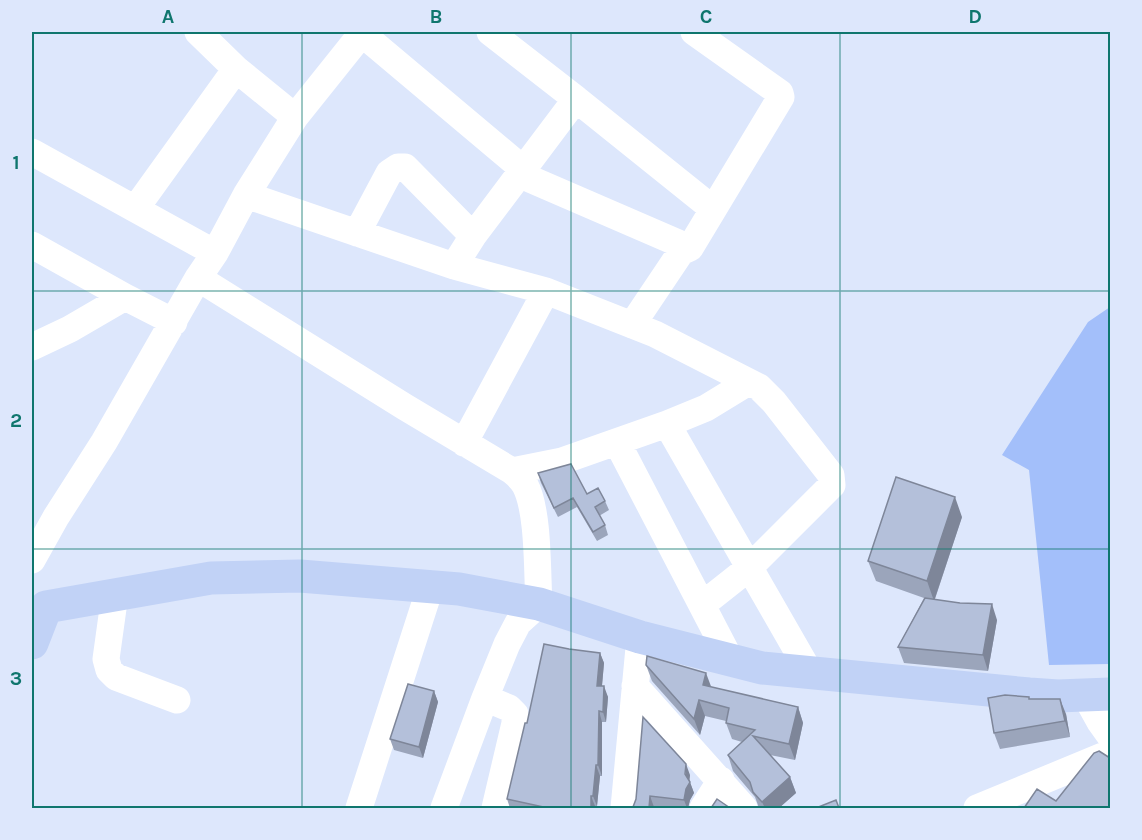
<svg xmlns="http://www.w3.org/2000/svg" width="1142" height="840" viewBox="0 0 1142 840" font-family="Karla,sans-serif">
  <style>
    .green { fill: #a3bffa }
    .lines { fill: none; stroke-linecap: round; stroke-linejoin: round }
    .minor { stroke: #fff; stroke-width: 27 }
    .major { stroke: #c1d2f6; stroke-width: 33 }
    .wall { fill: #9ba5bb }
    .shaded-wall { fill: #7e8699 }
    .building { fill: #b4c0da; stroke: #7e8699; stroke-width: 1.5 }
    .grid { fill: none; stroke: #0f766e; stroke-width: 1.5; stroke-opacity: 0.55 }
    .neatline { fill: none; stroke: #0f766e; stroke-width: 2 }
    .grid-label { font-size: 20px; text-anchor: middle; font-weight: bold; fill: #0f766e }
  </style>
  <rect width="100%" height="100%" fill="#dde7fc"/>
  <!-- green -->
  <path class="green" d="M1110,307V664L1049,665L1029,470L1002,455L1088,322Z"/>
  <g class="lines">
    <!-- minor -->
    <path class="minor" d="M198,32L236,69L295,117
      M360,32L523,169L530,179L678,243L682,248L681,252L632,325
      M576,99L713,209
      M32,152L215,253
      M246,195L454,266L546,291L655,334L759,387L774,402L831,475L832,485L750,567L702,605
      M136,208L236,69
      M357,233L389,173L398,167H405L473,236
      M32,245L125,297L174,322
      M681,252L690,248L781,97L780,93L694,32
      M454,266L473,236L576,99L490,32
      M198,278L405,407L512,471C517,475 522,480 525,485C539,511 537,573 539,604L518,623L507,644L485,698L444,808
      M32,347L70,329L125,297
      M667,424L810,673
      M617,442L731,661
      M464,443L546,291
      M512,471L562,461L667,424L706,408L747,383
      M32,560L56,517L104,442L198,278L215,253L246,195L295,117L363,32
      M115,594L106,659L109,670L116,677L177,700
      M635,686L744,808
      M1085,695L1100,722L1110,736
      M485,698L509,708L515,714V723L495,808
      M359,808L430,588
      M624,808L640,637
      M703,808L721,780
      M977,808L1110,753"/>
    <!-- major -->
    <path class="major" d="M32,643L46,607L211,578L300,576L459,589L539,604L640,637L762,668L1029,694L1058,696L1110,694"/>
  </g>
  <!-- wall -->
  <path class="wall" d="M538,473L605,501L609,510L599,516L605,525L608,535L597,541L577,507L558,517L541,483Z
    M962,517L935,599L997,620L988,671L904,663L898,647L924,598L876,581L868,561Z
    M569,649L600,653L604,663L602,686L608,697L606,722H602V776H600L597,806H595V808H510L507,799L527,723Z
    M646,665L712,687L798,707L803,723L795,760L770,755L790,777L796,793L779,808H759L755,797L733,771L728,755L742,742L732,739L726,723V721L705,716L700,735L652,681Z
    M434,691L438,702L423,758L394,750L390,739Z
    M1030,699L1066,714L1070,737L1000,749L994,733Z
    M690,775L689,780L694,793L690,800L688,808H668L654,807L629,808Z"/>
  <!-- shaded-wall -->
  <path class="shaded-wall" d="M955,497L962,517L934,601L927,581Z
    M992,604L997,620L988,671L983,655Z
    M600,653L604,663L601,696L597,686Z
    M706,673L712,689L703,685Z
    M604,686L608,697L606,722L603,712Z
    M434,691L438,702L423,758L419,747Z
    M1060,699L1066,714L1070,737L1065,721Z
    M699,700L705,716L700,735L694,719Z
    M798,707L803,723L795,760L789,744Z
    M599,711L602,722V776L598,765Z
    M686,764L690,775L689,784L690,782L694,793L690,800L688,808H687L684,800Z
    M596,765L600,776L597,806L593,796Z
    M790,777L796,793L779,808H765L762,802Z
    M591,796L595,806V808H591Z
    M650,796L654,807V808H649Z"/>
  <!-- building -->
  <path class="building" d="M571,464L587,494L598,488L605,501L595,507L605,525L593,532L573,498L554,508L538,473Z
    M896,477L955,497L927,581L868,561Z
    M925,598L960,603L992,604L983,655L898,647Z
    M544,644L569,649L600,653L597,686H604L603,712L599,711L598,765H596L593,796H591V808H548L507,799L525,723H527Z
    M647,656L706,673L703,685L798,707L789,744L753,736L790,777L762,802L753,792L750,782L728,755L755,730L726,723L729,708L699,700L694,719L646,665Z
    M408,684L434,691L419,747L390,739Z
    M1005,695L1029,697V699H1060L1065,721L994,733L988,698Z
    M643,717L686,764L685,774L690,782L686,789L684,800L650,796L649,808H629L633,807L636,799Z
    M1099,751L1110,758V808H1024L1037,789L1056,801L1094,753Z
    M717,799L730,808H711Z
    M836,800L839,808H816Z"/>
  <!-- grid -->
  <path class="grid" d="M302,32V808M571,32V808M840,32V808M32,291H1110M32,549H1110"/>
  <!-- border -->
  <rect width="1142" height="840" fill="none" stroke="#dde7fc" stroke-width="66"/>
  <rect x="33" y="33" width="1076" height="774" class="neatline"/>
  <g class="grid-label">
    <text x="168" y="23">A</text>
    <text x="436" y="23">B</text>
    <text x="706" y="23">C</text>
    <text x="975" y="23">D</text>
    <text x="16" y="169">1</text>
    <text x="16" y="427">2</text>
    <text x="16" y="685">3</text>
  </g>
</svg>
